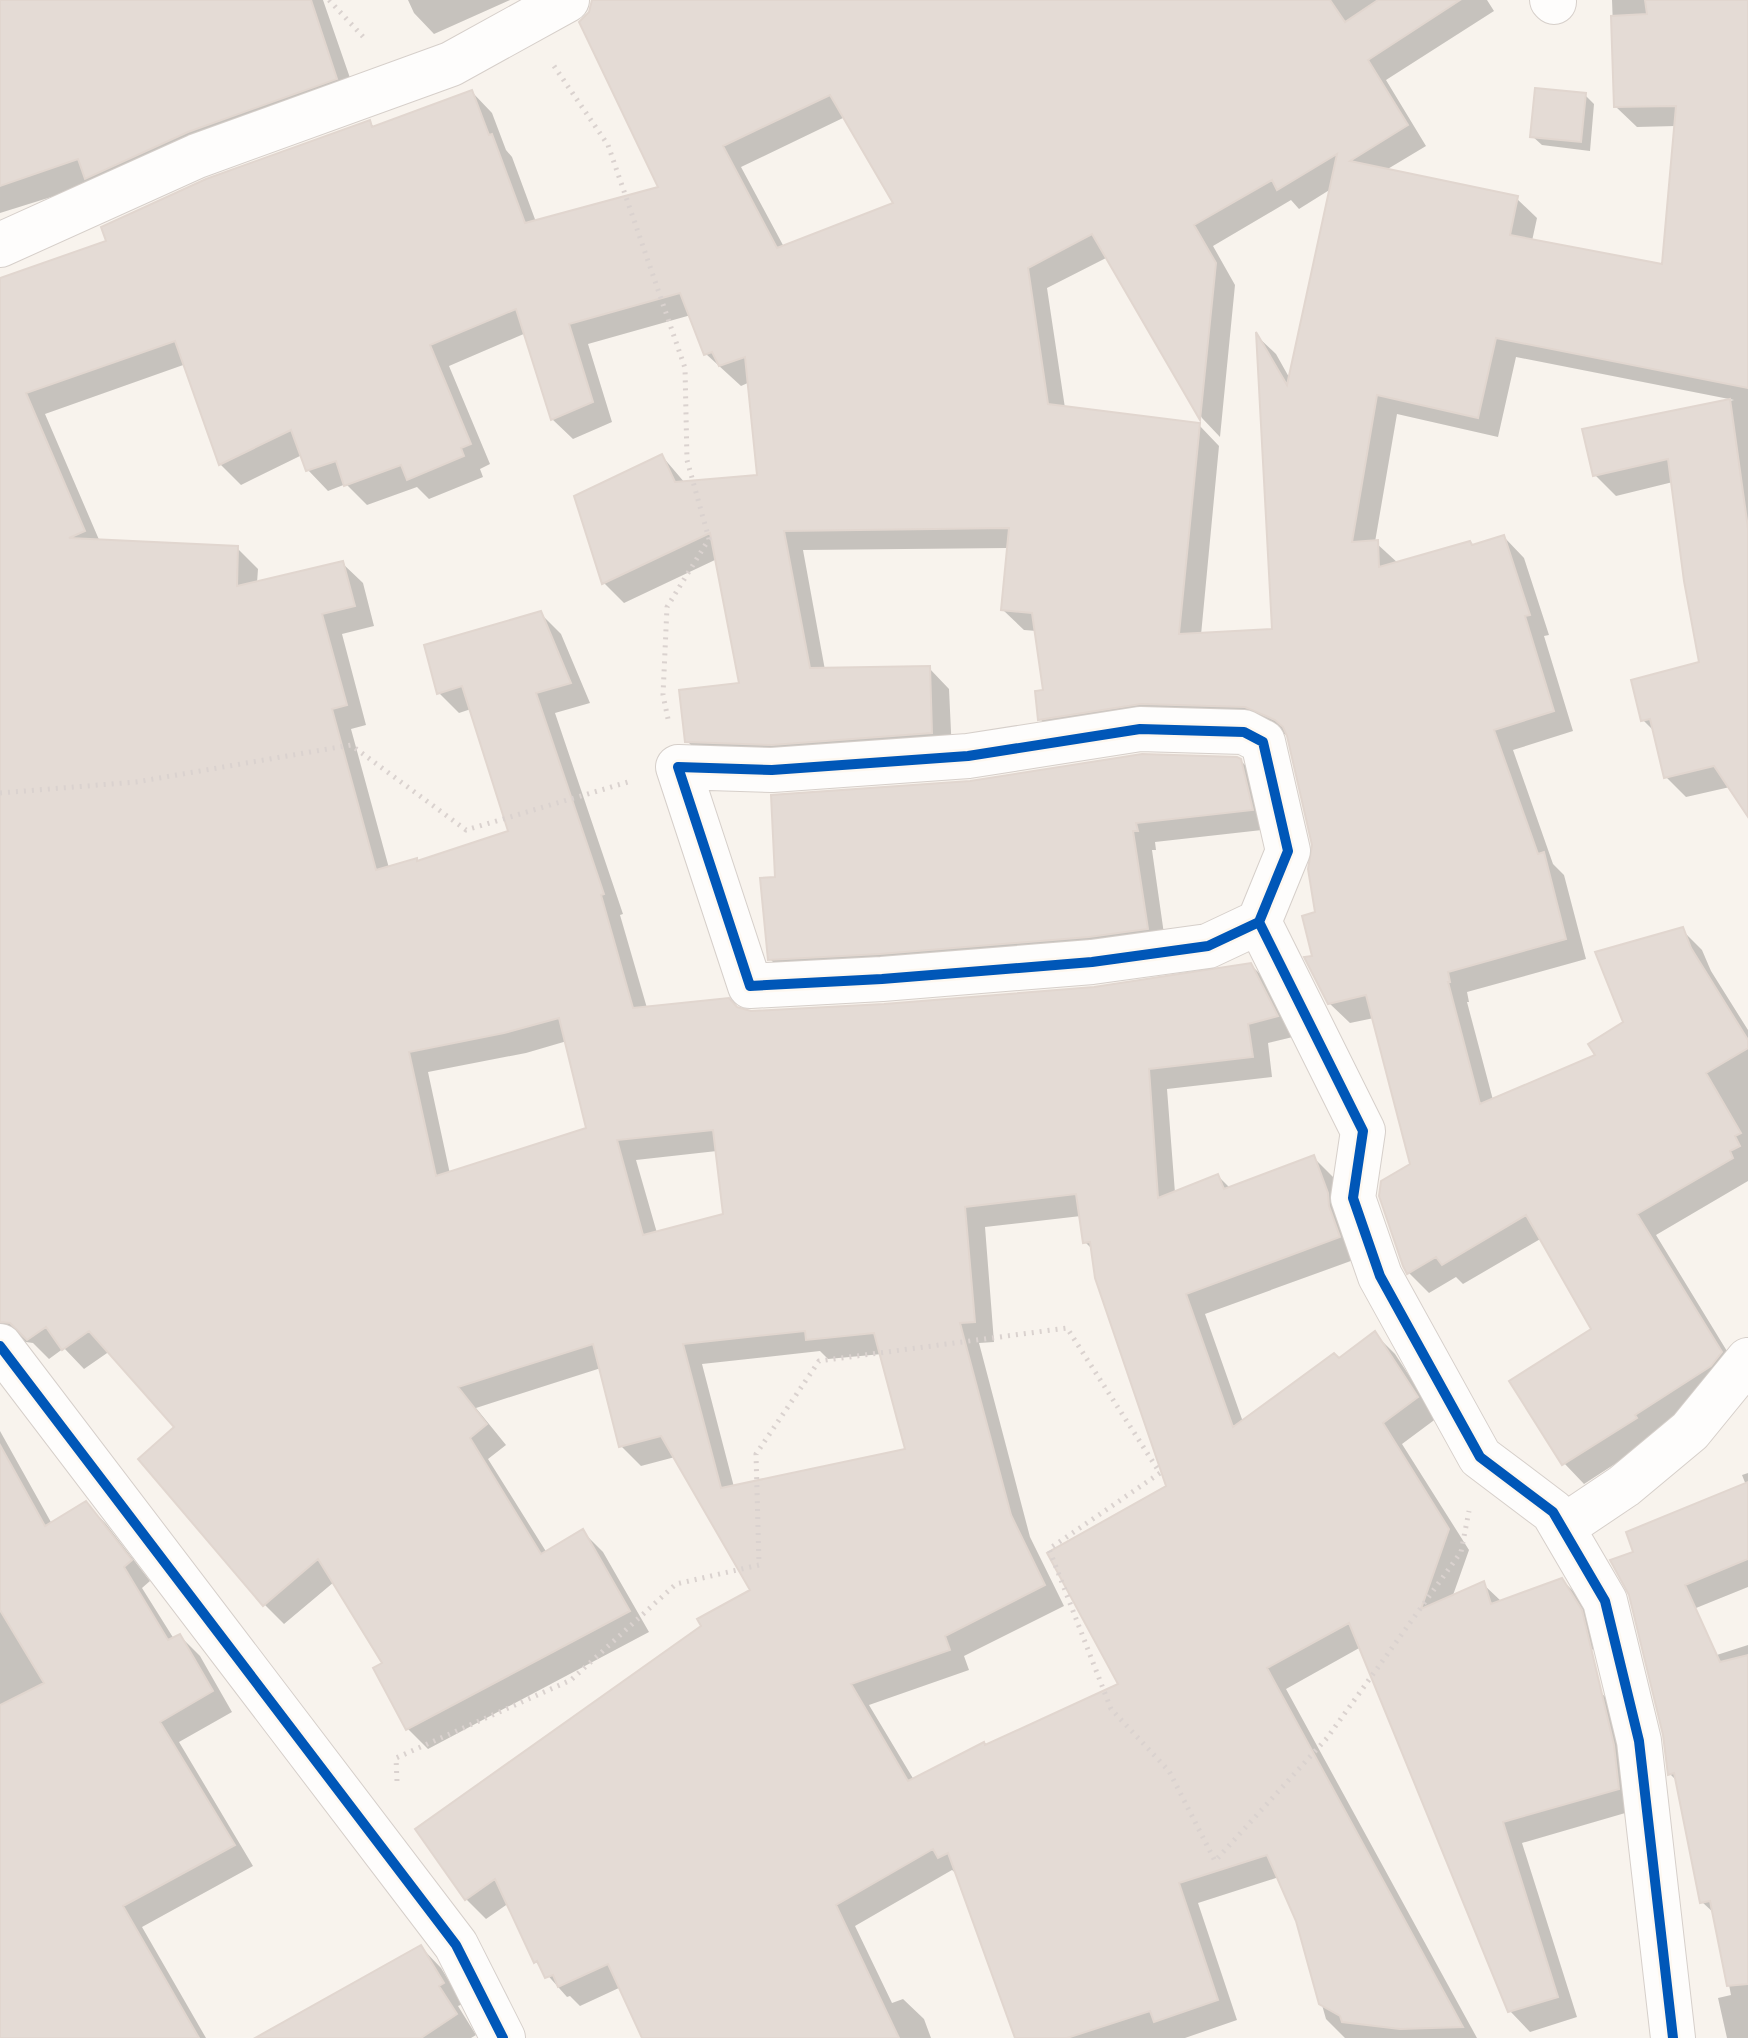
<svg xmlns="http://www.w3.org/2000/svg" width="1748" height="2038" viewBox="0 0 1748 2038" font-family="'Noto Sans',sans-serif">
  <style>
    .shadow { fill: #0003; fill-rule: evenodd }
    .building { fill: #e4dbd5; stroke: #e1d6cf; stroke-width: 2; fill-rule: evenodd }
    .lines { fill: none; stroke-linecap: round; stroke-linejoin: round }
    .street-casing { stroke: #d6cfca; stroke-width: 46 }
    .path { stroke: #dad2cf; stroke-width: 5; stroke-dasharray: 2 6; stroke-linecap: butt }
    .street { stroke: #fefdfc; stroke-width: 44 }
    .cycleway-casing { stroke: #fef8f0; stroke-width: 15 }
    .cycleway { stroke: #0057b8; stroke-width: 10 }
  </style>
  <rect width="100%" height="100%" fill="#f8f3ed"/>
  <!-- shadow -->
  <path class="shadow" d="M0,0H323L358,101L0,213Z
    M408,0H510L434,34L414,13Z
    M594,0H1487L1494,11L1386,80L1426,146L1386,170L1516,198L1537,218L1532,241L1664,266L1676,126L1637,127L1616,107L1612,0H1748V813L1730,787L1686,797L1666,777L1655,732L1643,720L1701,663L1673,482L1616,496L1595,475L1584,431L1734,400L1516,357L1498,437L1397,414L1375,542L1399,564L1504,537L1524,558L1549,635L1544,636L1573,731L1513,750L1553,864L1564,875L1586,959L1467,992L1469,1002H1467L1493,1100L1598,1056L1626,1023L1682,930L1702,950L1711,971L1748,1030V1181L1656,1235L1741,1374L1655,1438L1584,1484L1564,1463L1594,1330L1542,1238L1463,1284L1456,1277L1429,1293L1409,1273L1413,1165L1374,1018L1350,1023L1329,1003L1315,957L1317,914L1314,845L1289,736L1267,727L1061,739L1040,719L1045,692L1037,631L1024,630L1003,610L1009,548L803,550L825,670L929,668L949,689L952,753L708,762L687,741L741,685L717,559L624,603L604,583L662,456L685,483L759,477L750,382L741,386L706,354L691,315L588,344L612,422L573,439L552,419L526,333L449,366L490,464L480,469L483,477L429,499L417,487L367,505L346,484L328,491L308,470L302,455L241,485L220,464L186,364L45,414L100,542L237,548L258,569L257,583L342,563L363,583L374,626L342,634L366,725L351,729L389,868L418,862L510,832L471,709L459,713L439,693L540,613L561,634L590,703L555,713L623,914L620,915L647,1008L738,1009L751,1013L884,1006L1094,989L1251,965L1271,985L1297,1036L1268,1043L1272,1077L1167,1089L1175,1193L1218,1176L1230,1188L1314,1158L1334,1178L1359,1258L1205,1314L1243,1422L1339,1361L1375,1334L1395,1354L1437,1418L1402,1444L1469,1550L1452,1598L1483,1584L1502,1602L1562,1580L1582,1600L1604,1645L1568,1659L1621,1713L1639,1809L1522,1843L1577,2017L1530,2032L1510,2011L1361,1647L1286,1689L1477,2038H1345L1326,2019L1298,1921L1279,1877L1198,1903L1237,2020L1185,2038H1017L958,1875L952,1870L855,1926L892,2003L903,1999L924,2019L931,2038H644L621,1987L580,2006L570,1996L567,1997L536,1962L509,1903L486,1919L466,1899L752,1591L675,1457L641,1466L621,1446L601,1368L476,1408L506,1445L488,1459L547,1553L583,1532L603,1552L649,1632L428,1749L408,1729L376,1669L385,1664L334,1582L284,1624L264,1604L177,1427L110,1351L84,1369L64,1348L49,1359L33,1343L19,1341L0,1353V318L109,242L369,122L375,128L472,92L492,113L506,150L512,157L536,222L660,189L590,13ZM845,117L896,204L784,247L741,167ZM1331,189L1290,379L1276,354L1258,337L1274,631L1201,635L1219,446L1199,425L1065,408L1047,288L1108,257L1202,418L1220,437L1235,285L1213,246L1291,200L1299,209ZM567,1041L589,1129L450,1174L428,1072L526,1053ZM717,1151L725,1215L657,1233L636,1160ZM1081,1216L1085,1242L1093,1250L1168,1487L1121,1685L914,1780L869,1705L969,1670L964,1656L1064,1606L1030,1537L979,1343L994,1342L985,1227ZM820,1351L828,1359L882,1354L908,1451L734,1487L702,1364Z
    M1585,95L1594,104L1590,151L1542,145L1532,136Z
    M1240,760L1260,780L1271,829L1155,842L1156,850H1152L1166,948L789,978L770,959L777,879Z
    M0,1431L52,1524L86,1503L106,1524L150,1581L142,1588L174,1639L180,1636L200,1656L232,1712L179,1742L253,1866L142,1927L206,2038H0Z
    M1748,1473V1587L1654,1625L1636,1553L1746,1485L1742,1475Z
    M1748,1645V2038H1727L1718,1998L1731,1995L1715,1914L1702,1902L1677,1781L1670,1774L1665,1735L1651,1676Z
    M421,1947L441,1968L463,2004L458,2006L476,2035L471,2038H259Z"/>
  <!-- building -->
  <path class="building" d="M0,0H311L337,79L188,132L85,179L78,159L0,186Z
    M592,0H1330L1345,22L1378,0H1460L1368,60L1408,125L1350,161L1518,196L1510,235L1662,264L1676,106L1614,107L1611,16L1647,14L1645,0H1748V388L1496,338L1478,418L1377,395L1352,542L1378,540L1379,567L1470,541L1472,545L1504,535L1530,615L1525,616L1554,711L1494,730L1538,854L1544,852L1566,939L1448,972L1450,982H1448L1480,1104L1595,1055L1588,1044L1623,1022L1595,952L1683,927L1691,948L1748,1040V1048L1706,1073L1741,1133L1735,1136L1740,1146L1730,1151L1733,1158L1637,1214L1722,1352L1711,1366L1635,1415L1637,1418L1562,1465L1509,1381L1591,1329L1526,1215L1442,1265L1436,1257L1407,1274L1403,1266L1379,1196L1381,1181L1410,1164L1366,995L1328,1004L1304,957L1312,956L1302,916L1315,912L1308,869L1312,845L1287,736L1283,727L1275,720L1245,707L1141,704L1038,720L1035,691L1043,690L1032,613L1001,610L1009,528L784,531L810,668L930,666L932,733L772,745L685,742L679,690L739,683L710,533L602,584L574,496L662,454L675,482L757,475L745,357L719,366L712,352L704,355L680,293L569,324L593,402L551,420L516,309L430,345L471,444L461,448L464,456L407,480L401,465L344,486L336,461L306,471L291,430L219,465L175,341L26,393L85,531L69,538L238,546L237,586L343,561L355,606L322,614L347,705L332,709L376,870L417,858V861L508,831L462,686L437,694L424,645L541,611L571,683L536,693L604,894L601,895L633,1008L729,998L737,1007L751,1011L884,1004L1094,987L1251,963L1278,1016L1248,1024L1253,1057L1149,1069L1158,1198L1218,1174L1224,1189L1314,1155L1328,1193L1329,1206L1340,1237L1186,1294L1233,1427L1334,1353L1339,1358L1375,1331L1418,1397L1383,1423L1449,1529L1421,1609L1484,1581L1491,1604L1562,1578L1582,1610L1614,1745L1619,1789L1503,1822L1558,1997L1508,2012L1349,1623L1267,1668L1463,2027L1400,2029L1342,2022L1340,2016L1319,2004L1296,1921L1267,1855L1179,1883L1218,2000L1154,2022L1150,2011L1067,2038H1015L948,1853L938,1858L933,1849L836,1905L899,2038H642L608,1964L558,1987L553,1975L545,1978L537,1961L534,1963L495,1879L465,1900L415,1829L701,1626L697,1619L750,1590L661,1436L619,1447L593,1344L458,1387L487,1424L470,1438L541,1554L583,1529L630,1611L406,1730L373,1668L382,1663L318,1559L263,1606L138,1459L174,1427L89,1331L62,1350L46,1327L27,1340L10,1323L0,1322V278L106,241L101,227L206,179L370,120L372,127L472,90L489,135L492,134L525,223L658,187L579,22L589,12ZM830,95L893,203L777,248L723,146ZM1337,154L1287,385L1256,332L1272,629L1179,634L1200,423L1048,404L1028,268L1092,234L1200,420L1216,263L1194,225L1272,180L1277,190ZM559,1018L586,1128L436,1176L409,1052L504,1033ZM713,1130L723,1214L643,1235L617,1140ZM1076,1194L1083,1243L1090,1242L1095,1278L1166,1486L1047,1553L1118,1684L985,1745L984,1742L908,1781L851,1684L950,1650L945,1636L1045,1585L1011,1515L960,1323L975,1322L965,1207ZM805,1331L806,1340L874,1333L905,1449L721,1488L683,1344Z
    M1535,88L1586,93L1581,142L1530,137Z
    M1730,399L1748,528V817L1714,766L1664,778L1650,719L1641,721L1631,680L1699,662L1684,581L1668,459L1593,476L1582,429Z
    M1142,754L1237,757L1241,759L1253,810L1136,823L1138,831H1133L1148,929L1089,937L880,954L768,960L760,878L775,877L771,795L970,781Z
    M0,1445L45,1526L86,1501L132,1560L124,1567L168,1640L180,1634L213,1691L160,1722L235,1845L123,1906L199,2038H0V1705L44,1683L0,1610Z
    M1748,1482V1559L1685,1585L1720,1662L1748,1655V1984L1727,1986L1710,1901L1700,1903L1674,1773L1668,1775L1663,1735L1629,1595L1610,1560L1633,1552L1626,1532Z
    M421,1945L444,1983L439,1986L457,2014L421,2038H255Z"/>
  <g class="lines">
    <defs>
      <path id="street" d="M1552,0L1554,2
        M0,245L197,156L451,64L567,0
        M1259,922L1288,851L1263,742L1244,732L1140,729L968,756L772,770L678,767L750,986L882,979L1092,962L1208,946L1259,922L1363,1131L1353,1198L1380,1276L1480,1457L1553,1512L1605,1601L1639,1741L1673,2038
        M0,1346L456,1945L503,2038
        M1563,1527L1624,1486L1690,1431L1748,1360"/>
    </defs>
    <!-- street casing -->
    <use href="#street" class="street-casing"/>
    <!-- path -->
    <path class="path" d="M329,0L367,41
      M554,66L608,145L685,368L687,460L709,539L667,607L663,695L668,719
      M0,793L136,782L351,745L466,830L628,782
      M397,1781L396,1758L571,1680L676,1584L759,1565L756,1454L819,1361L1067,1328L1160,1473L1049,1549L1111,1709L1169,1771L1215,1861L1327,1738L1461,1552L1469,1511"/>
    <!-- street -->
    <use href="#street" class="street"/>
    <defs>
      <path id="cycleway" d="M1259,922L1288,851L1263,742L1244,732L1140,729L968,756L772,770L678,767L750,986L882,979L1092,962L1208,946L1259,922L1363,1131L1353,1198L1380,1276L1480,1457L1553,1512L1605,1601L1639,1741L1673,2038
        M0,1346L456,1945L503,2038"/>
    </defs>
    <!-- cycleway casing -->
    <use href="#cycleway" class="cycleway-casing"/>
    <!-- cycleway -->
    <use href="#cycleway" class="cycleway"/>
  </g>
</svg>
